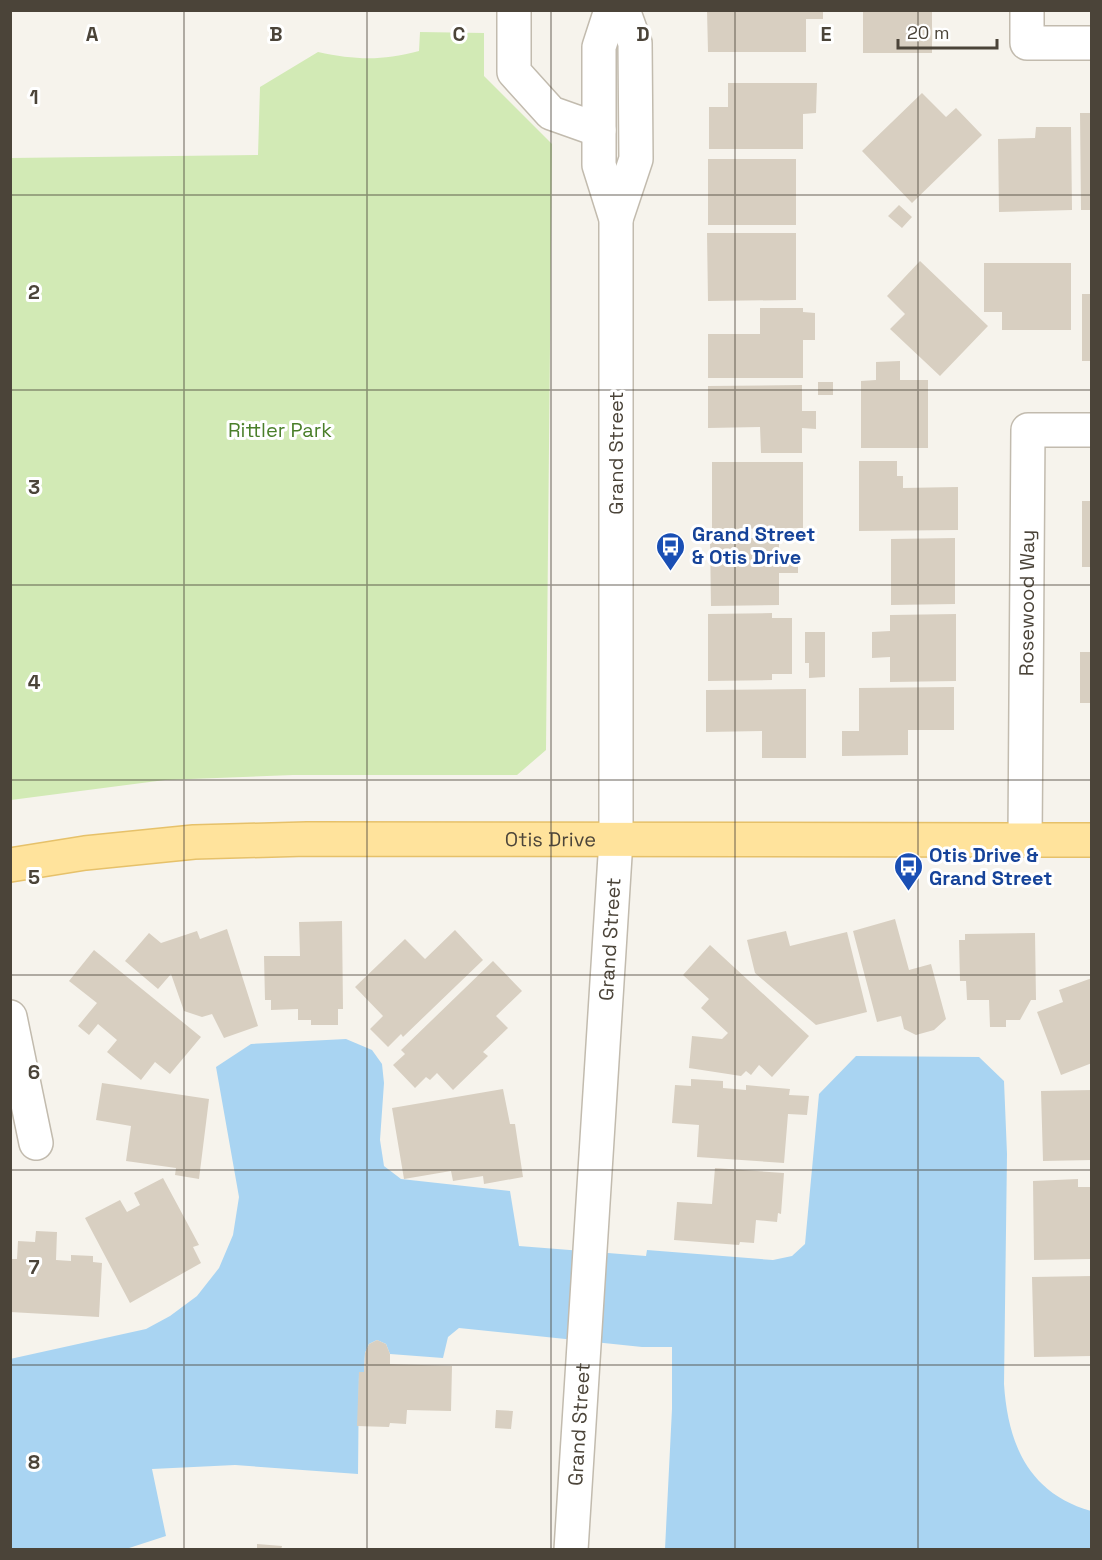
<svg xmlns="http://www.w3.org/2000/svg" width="1102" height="1560" viewBox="0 0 1102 1560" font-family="'Space Grotesk',sans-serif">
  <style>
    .green { fill: #d2eab5 }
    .water { fill: #a9d4f2 }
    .building { fill: #d8cfc1 }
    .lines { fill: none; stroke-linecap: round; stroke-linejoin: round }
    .minor-casing { stroke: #c2bbae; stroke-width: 36 }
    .major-casing { stroke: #e6c16a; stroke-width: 36 }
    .minor { stroke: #fff; stroke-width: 33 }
    .major { stroke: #ffe39c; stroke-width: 33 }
    .grid { fill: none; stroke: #4b4439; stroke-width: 1.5; stroke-opacity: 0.55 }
    .labels { text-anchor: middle; stroke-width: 6; stroke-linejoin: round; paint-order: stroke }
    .park-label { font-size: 20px; fill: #4a7f2a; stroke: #fff }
    .street-label { font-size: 20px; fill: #4b4439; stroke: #fff }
    .transit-label { font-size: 20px; font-weight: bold; fill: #164399; stroke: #fff; text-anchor: start }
    .grid-label { font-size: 20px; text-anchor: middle; font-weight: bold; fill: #4b4439; stroke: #fff; stroke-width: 6; stroke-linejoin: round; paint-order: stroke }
  </style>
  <rect width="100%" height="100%" fill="#f6f3ec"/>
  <!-- green -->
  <path class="green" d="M420,32L484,33V76L552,144L546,750L517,775H293L165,780L11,800V158L258,155L260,87L318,52C356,60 381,61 419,51Z"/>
  <!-- water -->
  <path class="water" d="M346,1039L372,1050L382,1064L384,1083L380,1140L384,1166L401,1179L510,1191L519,1246L646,1256L647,1250L773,1260L792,1256L805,1244L819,1094L856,1056L979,1057L1004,1081L1007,1154L1004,1384C1008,1445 1029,1493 1091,1511V1549H665L672,1409V1347H642L459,1328L448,1337L443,1358L390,1354L386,1344L377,1340L369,1344L365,1353L364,1372H359L358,1474L235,1465L152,1469L166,1536L126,1549H11L10,1359L146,1329L170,1316L197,1296L219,1268L233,1235L239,1197L216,1067L251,1044Z"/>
  <!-- building -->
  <path class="building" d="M707,10H823V19H806V52H708Z
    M863,10H932V53H863Z
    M728,83H817L816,113L803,114V149H709V107H728Z
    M922,93L946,117L956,108L982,135L912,203L862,151Z
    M1080,113H1092V210H1081Z
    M1036,127H1071L1072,210L999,212L998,139L1035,138Z
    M708,159H796V225H708Z
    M899,205L912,217L902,228L888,216Z
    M707,233H796V300L708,301Z
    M920,261L988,326L940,376L890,329L905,314L887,296Z
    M984,263H1071V330H1002V312H984Z
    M1082,294H1092V361H1082Z
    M760,308H803V312L815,313V340H803V378H708V334H760Z
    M900,361V380H928V448H861V381L876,380V362Z
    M818,382H833V395H818Z
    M802,385V411H816V429L802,428V453H761L760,427L708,428V386Z
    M859,461H897V476H903V488L958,487V530L859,531Z
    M712,462H803V528L712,529Z
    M1082,501H1092V567H1082Z
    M710,538H779V554H798V573H779V605L711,606Z
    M955,538V604L891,605V539Z
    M772,613V618H792V674H772V680L708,681V614Z
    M956,614V681L890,682V657L872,658V632L890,631V615Z
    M805,632H825V677L809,678V663H805Z
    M1080,652H1092V703H1080Z
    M954,687V730H908V755L842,756V731H859V688Z
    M806,689V758H762V731L706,732V690Z
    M895,919L909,970L931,964L946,1019L934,1030L916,1035L904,1029L901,1016L877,1022L853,931Z
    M342,921L343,1009H338V1025H311V1020H298V1009L271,1010V1000H265L264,956H300L299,922Z
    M227,929L258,1026L224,1038L212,1014L202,1017L184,1011L171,974L158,989L125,961L149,933L161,943L197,931L200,939Z
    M455,930L483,960L403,1037L401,1034L388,1047L370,1029L383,1016L355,987L405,939L425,959Z
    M786,931L790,946L847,932L867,1012L816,1025L755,973L747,940Z
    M1035,933L1036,1000H1031L1020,1020H1006V1027H990L989,1000H967L966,981H960L959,940H965V934Z
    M710,945L809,1036L772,1077L759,1065L751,1075L746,1071L741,1076L689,1068L692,1036L722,1039L728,1033L701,1008L709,999L683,975Z
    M94,950L201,1037L170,1074L155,1062L141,1080L107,1052L117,1040L98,1024L89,1035L78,1026L97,1003L69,981Z
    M493,961L522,991L496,1016L508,1028L483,1052L488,1056L453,1090L437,1073L430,1080L426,1077L415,1088L393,1065L405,1054L401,1050Z
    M1092,978V1063L1061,1075L1037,1012L1063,1002L1059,990Z
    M691,1079L723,1081V1088L746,1090V1085L790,1089L789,1095L809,1096L807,1115L788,1114L784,1163L697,1157L699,1125L672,1123L675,1085L691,1086Z
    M102,1083L209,1099L199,1179L175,1175L176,1168L126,1161L131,1126L96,1120Z
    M503,1089L510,1124H515L523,1177L484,1184L483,1176L453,1181L451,1171L404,1179L392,1108Z
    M1092,1090V1160L1043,1161L1041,1091Z
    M715,1168L784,1173L781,1214L778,1213L777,1222L756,1220L754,1243L740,1242L739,1245L674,1240L677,1202L712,1204Z
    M163,1178L199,1245L193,1247L201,1263L130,1303L85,1218L120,1200L127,1212L140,1205L134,1193Z
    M1078,1179V1187H1092V1259L1034,1260L1033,1181Z
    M36,1231L57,1232L56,1260L71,1261V1255L93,1256V1262L102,1263L99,1317L10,1312V1259H17L18,1241L35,1242Z
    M1092,1276V1356L1034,1357L1032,1277Z
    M377,1340L386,1344L390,1354V1364L452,1366L451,1411L407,1410L406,1424L390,1423L389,1427L357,1426L359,1372H364L365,1353L369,1344Z
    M496,1410L513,1411L511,1429L495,1428Z
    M257,1544L282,1546L281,1550H257Z"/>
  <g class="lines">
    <defs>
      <g id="minor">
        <path d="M514,10V72L551,113L599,130"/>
        <path d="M1027,10V43H1092"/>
        <path d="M616,219L636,159L635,43L623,10"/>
        <path id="s1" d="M1025,840L1028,430H1092"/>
        <path d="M10,1017L36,1143"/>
        <path id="s2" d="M571,1550L616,840V219L599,165V47L611,10"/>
      </g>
      <g id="major">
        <path id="s3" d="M10,865L85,853L194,842L307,839L1092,840"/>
      </g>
    </defs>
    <!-- minor casing -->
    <use href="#minor" class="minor-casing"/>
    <!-- major casing -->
    <use href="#major" class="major-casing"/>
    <!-- minor -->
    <use href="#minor" class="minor"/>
    <!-- major -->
    <use href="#major" class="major"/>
  </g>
  <!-- grid -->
  <path class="grid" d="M184,10V1550M367,10V1550M551,10V1550M735,10V1550M918,10V1550M10,195H1092M10,390H1092M10,585H1092M10,780H1092M10,975H1092M10,1170H1092M10,1365H1092"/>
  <!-- icons -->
  <defs>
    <symbol id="bus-pin" viewBox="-11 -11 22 30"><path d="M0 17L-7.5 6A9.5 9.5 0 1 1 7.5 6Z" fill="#1a4fb4" stroke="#fff"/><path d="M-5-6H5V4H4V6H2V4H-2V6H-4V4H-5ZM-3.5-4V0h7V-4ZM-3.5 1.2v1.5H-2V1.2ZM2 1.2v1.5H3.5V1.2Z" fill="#fff"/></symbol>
  </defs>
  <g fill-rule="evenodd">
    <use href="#bus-pin" x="654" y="530" width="33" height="45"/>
    <use href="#bus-pin" x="892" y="850" width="33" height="45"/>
  </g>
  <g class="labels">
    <!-- park labels -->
    <g class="park-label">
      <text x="280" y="437">Rittler Park</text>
    </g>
    <!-- street labels -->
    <g class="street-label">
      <text transform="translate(616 453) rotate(-90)" y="7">Grand Street</text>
      <text dy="7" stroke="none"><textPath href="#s1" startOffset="237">Rosewood Way</textPath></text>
      <text dy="7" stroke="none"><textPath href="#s3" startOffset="542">Otis Drive</textPath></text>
      <text dy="7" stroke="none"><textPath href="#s2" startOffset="612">Grand Street</textPath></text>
      <text dy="7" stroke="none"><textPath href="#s2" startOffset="126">Grand Street</textPath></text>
    </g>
    <!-- transit labels -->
    <g class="transit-label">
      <text x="692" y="541">Grand Street<tspan x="692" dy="23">&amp; Otis Drive</tspan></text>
      <text x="929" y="862">Otis Drive &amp;<tspan x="929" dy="23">Grand Street</tspan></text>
    </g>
  </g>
  <g class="grid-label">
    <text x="92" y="41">A</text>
    <text x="276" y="41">B</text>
    <text x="459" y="41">C</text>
    <text x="643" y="41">D</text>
    <text x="826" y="41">E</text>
    <text x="34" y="104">1</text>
    <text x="34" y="299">2</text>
    <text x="34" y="494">3</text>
    <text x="34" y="689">4</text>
    <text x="34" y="884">5</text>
    <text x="34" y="1079">6</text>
    <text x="34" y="1274">7</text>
    <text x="34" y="1469">8</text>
  </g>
  <!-- border -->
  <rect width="1102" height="1560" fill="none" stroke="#4b4439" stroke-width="24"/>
  <!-- scale -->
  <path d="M898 39v9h99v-9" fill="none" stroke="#4b4439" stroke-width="3"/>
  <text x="907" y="39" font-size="18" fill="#4b4439" stroke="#ffffff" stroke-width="4.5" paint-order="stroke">20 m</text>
</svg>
